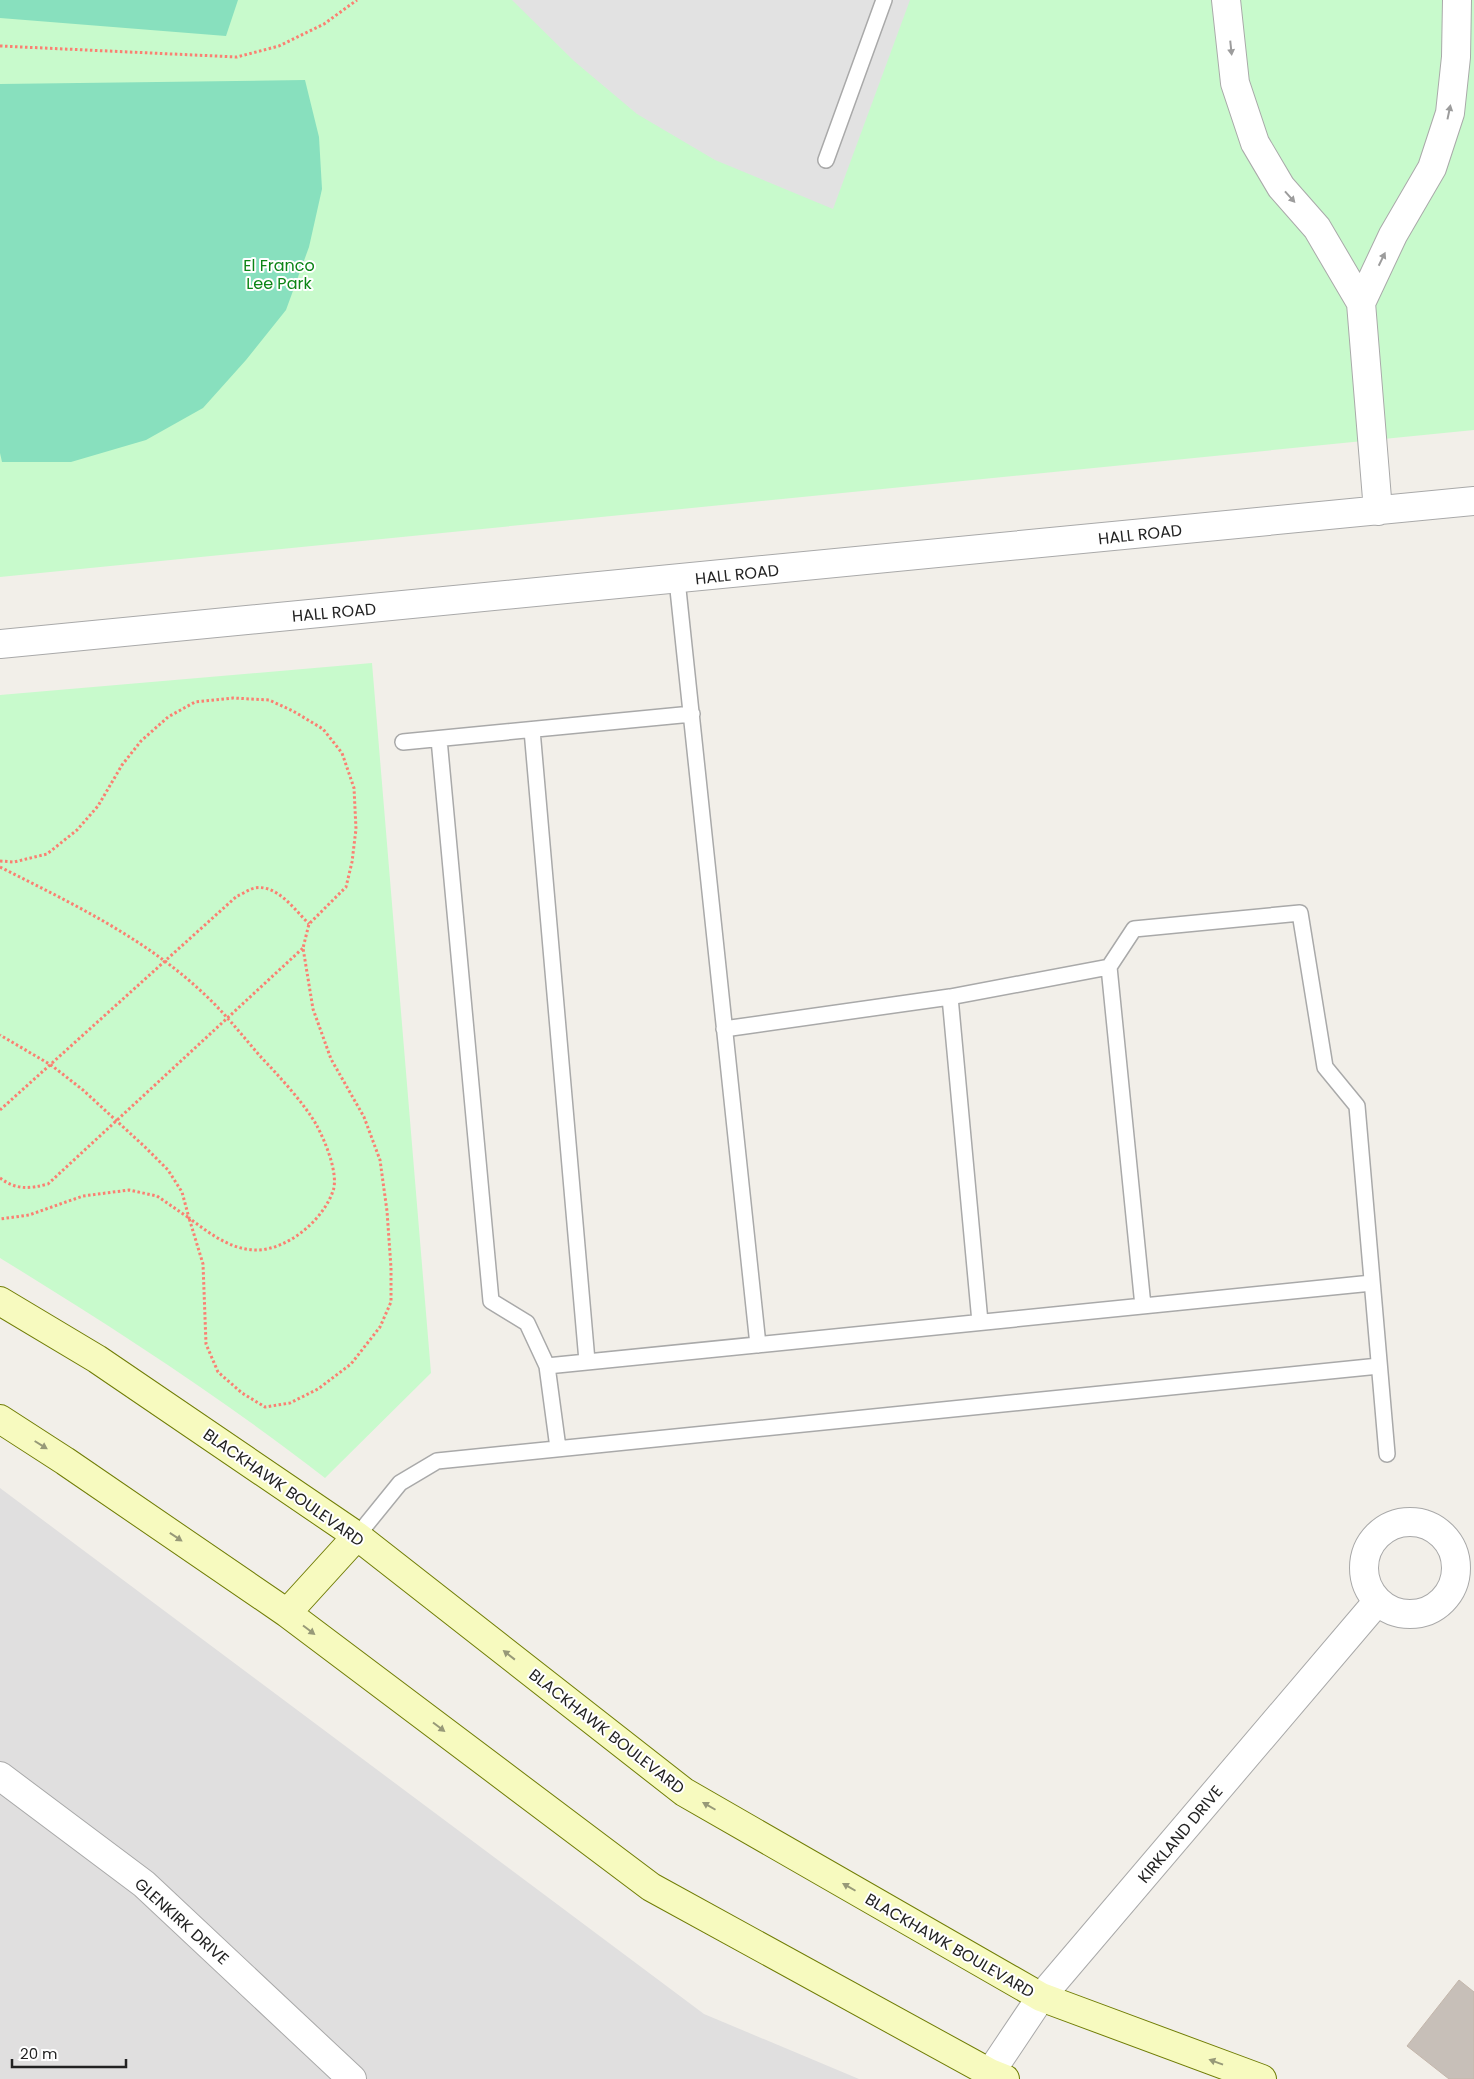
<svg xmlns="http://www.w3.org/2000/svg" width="1474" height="2079" viewBox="0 0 1474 2079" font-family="Poppins,sans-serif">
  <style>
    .residential { fill: #e0dfdf }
    .park { fill: #c8facc }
    .pitch { fill: #88e0be }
    .parking { fill: #e2e2e2 }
    .building { fill: #c7bfb8; stroke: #c4b6ab }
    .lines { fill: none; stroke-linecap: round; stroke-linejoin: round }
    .lane-casing { stroke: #a9a9a9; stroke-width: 18 }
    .street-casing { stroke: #a9a9a9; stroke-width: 30 }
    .secondary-casing { stroke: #707d05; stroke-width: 30 }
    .path { stroke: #fa8072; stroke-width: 3; stroke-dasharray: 2.5 2.5; stroke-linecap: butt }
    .lane { stroke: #fff; stroke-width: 15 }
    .street { stroke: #fff; stroke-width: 28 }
    .secondary { stroke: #f7fabf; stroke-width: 28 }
    .oneway { fill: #9c9c9c }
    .oneway2 { fill: #979978 }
    .labels { text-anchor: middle; stroke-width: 4; stroke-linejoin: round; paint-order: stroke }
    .park-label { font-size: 16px; fill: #0c8416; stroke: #fff }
    .street-label { font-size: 16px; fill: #222; stroke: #fff }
  </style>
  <rect width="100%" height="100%" fill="#f2efe9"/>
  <!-- residential -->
  <path class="residential" d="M0,1488L704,2014L859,2079H0Z"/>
  <!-- park -->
  <path class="park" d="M0,0H1474V430L0,577Z
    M372,663L431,1373L325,1478C222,1398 111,1326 0,1258V695Z"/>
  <!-- pitch -->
  <path class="pitch" d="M0,0H238L226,36L0,18Z
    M305,80L319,137L322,189L309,247L286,310L246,360L203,408L146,440L71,462H2L0,453V84Z"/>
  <!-- parking -->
  <path class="parking" d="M512,0H910L833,209L715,160L637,114L574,61Z"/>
  <!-- building -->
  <path class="building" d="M1459,1980L1474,1992V2079H1449L1407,2046Z"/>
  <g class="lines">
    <defs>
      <path id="lane" d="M826,160L884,0
        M677,580L758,1345
        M532,730L587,1361
        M439,739L491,1301L527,1323L547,1366L558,1448
        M403,742L692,714
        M1109,967L1143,1306
        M950,997L980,1322
        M724,1029L950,997L1109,967L1134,929L1300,913L1325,1067L1357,1106L1387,1454
        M547,1366L1372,1283
        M357,1536L400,1483L437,1461L1379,1366"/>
      <path id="street" d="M1226,0L1235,83L1255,143L1281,187L1317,228L1361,303L1378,511
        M1361,303L1393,235L1432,168L1450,113L1456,57L1457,0
        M0,644L1474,501
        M1364 1568a46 46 0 1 1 92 0a46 46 0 1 1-92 0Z
        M0,1776L144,1884L352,2079
        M990,2073L1041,1997L1377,1602"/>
      <path id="secondary" d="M0,1301L97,1359L357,1536L684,1792L1041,1997L1262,2079
        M0,1419L65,1461L287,1613L651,1887L990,2073L1005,2079
        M287,1613L357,1536"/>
    </defs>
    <!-- lane casing -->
    <use href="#lane" class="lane-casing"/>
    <!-- street casing -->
    <use href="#street" class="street-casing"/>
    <!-- secondary casing -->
    <use href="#secondary" class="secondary-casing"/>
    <!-- path -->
    <path class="path" d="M0,46L237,57L279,46L324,24L357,0
      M0,861L14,862L47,854L77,830L98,806L122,765L141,741L168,717L195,702L233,698L269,700L293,711L323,729L342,753L354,788L356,829L352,862L346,887L309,924L303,948L313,1009L331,1059L364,1117L380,1160L387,1211L391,1268V1302L380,1327L351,1364L318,1389L290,1403L265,1407L242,1393L218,1372L206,1344L203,1264L189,1218L157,1196L129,1190L83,1196L29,1215L0,1219
      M0,867C71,903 143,937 202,992C223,1011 241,1034 260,1056C278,1075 305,1104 317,1126C325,1141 339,1174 333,1191C323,1220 288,1250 256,1250C231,1250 209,1233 189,1218L182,1192L168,1170L145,1147L83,1090L51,1065L0,1035
      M0,1110L237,896C243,894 249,889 255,888C277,884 295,910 309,924
      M0,1178C16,1190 29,1189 48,1184L303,948"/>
    <!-- lane -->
    <use href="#lane" class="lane"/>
    <!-- street -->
    <use href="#street" class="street"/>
    <!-- secondary -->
    <use href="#secondary" class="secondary"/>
  </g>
  <!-- one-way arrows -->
  <defs><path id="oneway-solid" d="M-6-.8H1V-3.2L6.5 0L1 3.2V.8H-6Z" transform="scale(1.25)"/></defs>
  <g class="oneway">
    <use href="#oneway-solid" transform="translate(1231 48) rotate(84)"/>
    <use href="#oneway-solid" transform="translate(1449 112) rotate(-78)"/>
    <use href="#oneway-solid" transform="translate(1290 197) rotate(48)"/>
    <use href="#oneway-solid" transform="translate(1382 259) rotate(-64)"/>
  </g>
  <g class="oneway2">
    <use href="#oneway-solid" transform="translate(41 1445) rotate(32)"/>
    <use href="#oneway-solid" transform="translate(176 1537) rotate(34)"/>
    <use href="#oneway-solid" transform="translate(309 1630) rotate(37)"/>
    <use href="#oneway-solid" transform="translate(509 1655) rotate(-142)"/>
    <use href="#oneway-solid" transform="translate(439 1727) rotate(37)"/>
    <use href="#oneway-solid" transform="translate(709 1806) rotate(-150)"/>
    <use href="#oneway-solid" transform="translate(849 1887) rotate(-150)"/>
    <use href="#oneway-solid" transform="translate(1216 2062) rotate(-160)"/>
  </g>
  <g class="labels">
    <!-- park labels -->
    <g class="park-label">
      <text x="279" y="271">El Franco<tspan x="279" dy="18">Lee Park</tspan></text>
    </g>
    <!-- street labels -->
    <g class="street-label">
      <text transform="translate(1140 534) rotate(-6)" y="6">HALL ROAD</text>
      <text transform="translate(737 574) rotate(-6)" y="6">HALL ROAD</text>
      <text transform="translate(334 612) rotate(-5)" y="6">HALL ROAD</text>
      <text transform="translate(284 1487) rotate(35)" y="6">BLACKHAWK BOULEVARD</text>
      <text transform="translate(607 1731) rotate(38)" y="6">BLACKHAWK BOULEVARD</text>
      <text transform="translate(1180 1834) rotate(-50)" y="6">KIRKLAND DRIVE</text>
      <text transform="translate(182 1921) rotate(42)" y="6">GLENKIRK DRIVE</text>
      <text transform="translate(950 1945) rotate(30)" y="6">BLACKHAWK BOULEVARD</text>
    </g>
  </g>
  <!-- scale -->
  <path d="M12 2059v8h114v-8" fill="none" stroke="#222222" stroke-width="2.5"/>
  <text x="20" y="2059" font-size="15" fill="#222222" stroke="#ffffff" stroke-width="4" paint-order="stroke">20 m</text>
</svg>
